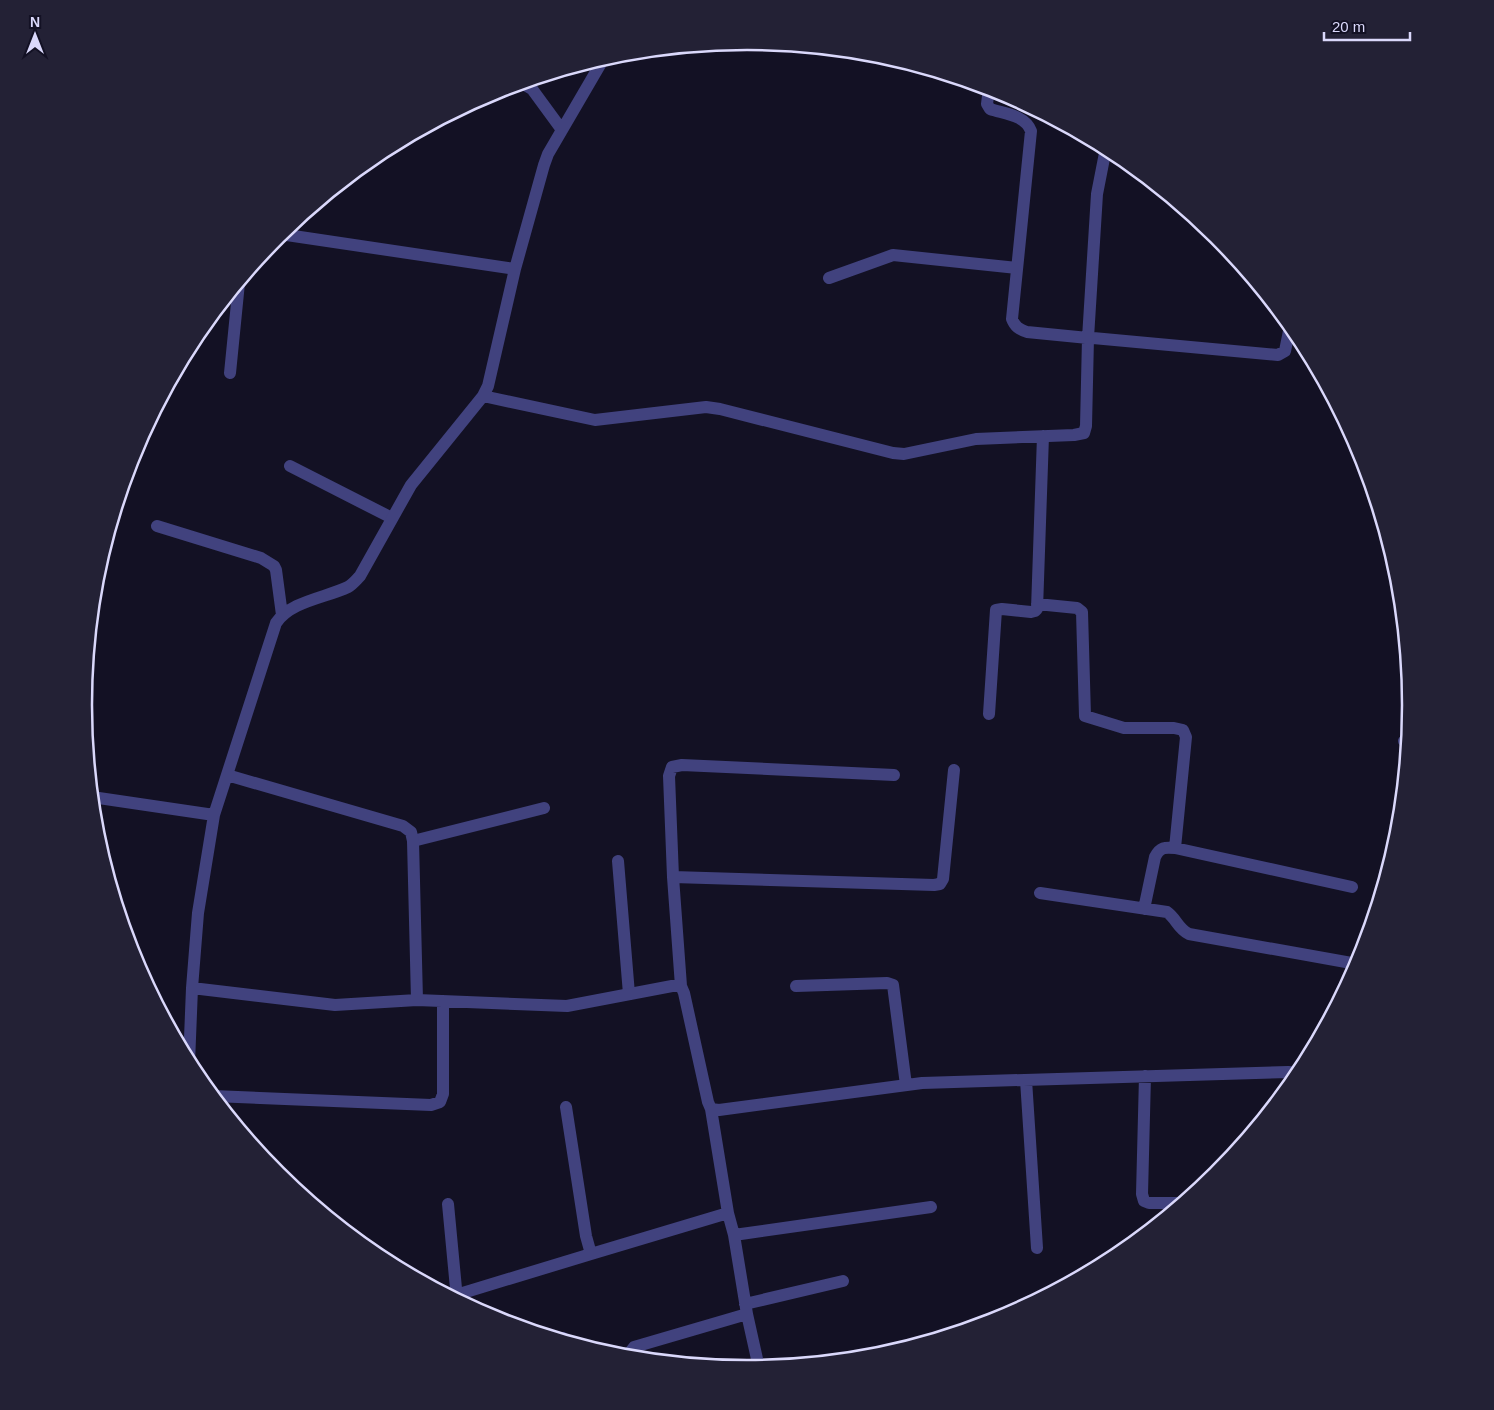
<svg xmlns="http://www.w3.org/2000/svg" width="1494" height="1410" viewBox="0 0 1494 1410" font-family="Helvetica,sans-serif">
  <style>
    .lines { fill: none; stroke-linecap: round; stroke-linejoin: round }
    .lane { stroke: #41427e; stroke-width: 12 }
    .street { stroke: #41427e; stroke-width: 12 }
    .rim { fill: none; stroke: #dad8fb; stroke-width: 2.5 }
  </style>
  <rect width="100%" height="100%" fill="#131124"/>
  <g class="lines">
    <!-- lane -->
    <path class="lane" d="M230,373L239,283
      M290,466L392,518
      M413,841L544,808
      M618,861L629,994"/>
    <!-- street -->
    <path class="street" d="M522,83L532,89L562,130
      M989,88L987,104L990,109C1005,114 1025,115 1031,131L1012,319C1015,327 1019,329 1027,332L1088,338L1097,194L1106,148
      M280,234L515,269
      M829,278L893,255L1017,268
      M483,396L595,420L706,407L720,409L893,453L904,454L976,439L1074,435L1084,433L1086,426L1088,338H1093L1278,355L1285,351L1290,326
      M157,526L261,558L274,566L276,570L282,615
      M1037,604L1077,608L1082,612L1085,716L1124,728H1174L1183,730L1186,737L1175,848
      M989,714L996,610L1002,609L1031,612L1035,611L1037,609L1043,436
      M1404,741L1407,742
      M227,775L403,826L411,832L413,841L417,1000
      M92,797L214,815
      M673,877L934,885L940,884L943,879L954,770
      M1040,893L1167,912C1176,918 1178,929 1189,934L1357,964
      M1144,909L1155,857C1160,847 1165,847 1175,848L1352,887
      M681,986L673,877L669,776L672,767L682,765L894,775
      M796,986L887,983L893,985L906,1085
      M192,988L335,1005L417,1000L567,1006L672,986H681L684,993L708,1102L711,1109L719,1110L922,1083L1288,1072L1299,1073
      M189,1063L192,988L198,913L214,815L276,623C291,601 325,598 348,587C353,584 356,580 360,576L411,485L483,396L488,386L515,269L544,165L548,154L604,58
      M1145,1076L1142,1194L1144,1201L1149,1203H1182
      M1026,1080L1037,1248
      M213,1096L431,1105L440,1102L443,1094V1001
      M566,1107L586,1236L591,1254L728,1213
      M711,1109L728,1213L734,1235L747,1314L759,1368
      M448,1204L457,1299
      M734,1235L931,1207
      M456,1295L591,1254
      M745,1304L843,1281
      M563,1338L564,1340
      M631,1357V1351L634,1347L747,1314"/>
  </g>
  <!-- crop -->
  <path d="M0 0H1494V1410H0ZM92 705a655 655 0 1 1 1310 0a655 655 0 1 1-1310 0Z" fill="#232135" fill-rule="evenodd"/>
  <path class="rim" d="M92 705a655 655 0 1 1 1310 0a655 655 0 1 1-1310 0Z"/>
  <!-- north arrow -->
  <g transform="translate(35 35)" stroke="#131124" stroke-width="4" paint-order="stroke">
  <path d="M0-4L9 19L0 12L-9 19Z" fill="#dad8fb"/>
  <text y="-8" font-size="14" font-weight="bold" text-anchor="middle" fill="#dad8fb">N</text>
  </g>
  <!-- scale -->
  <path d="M1324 32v8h86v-8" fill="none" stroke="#dad8fb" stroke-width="2.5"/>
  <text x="1332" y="32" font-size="15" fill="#dad8fb" stroke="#131124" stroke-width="4" paint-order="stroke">20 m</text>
</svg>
